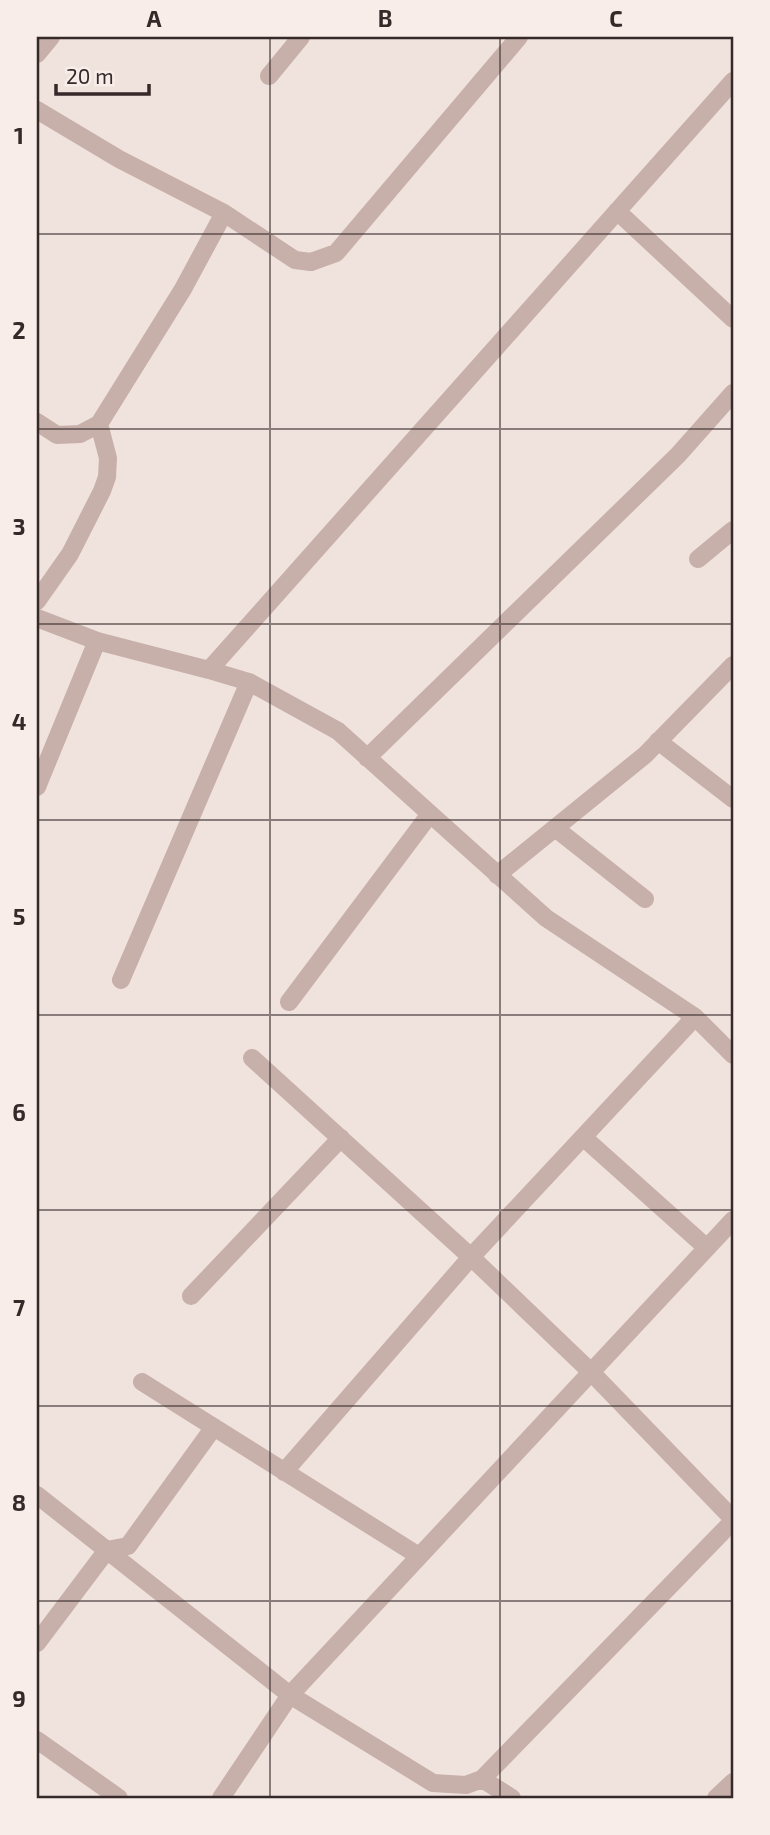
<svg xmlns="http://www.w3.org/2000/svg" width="770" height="1835" viewBox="0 0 770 1835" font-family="'Exo 2',sans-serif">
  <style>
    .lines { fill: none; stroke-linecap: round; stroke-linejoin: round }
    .street { stroke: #c7afaa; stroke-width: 18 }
    .grid { fill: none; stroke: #352929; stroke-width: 2; stroke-opacity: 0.55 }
    .neatline { fill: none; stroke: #352929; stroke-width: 2.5 }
    .grid-label { font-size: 23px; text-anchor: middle; font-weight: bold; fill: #352929 }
  </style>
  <rect width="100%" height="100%" fill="#f0e2dd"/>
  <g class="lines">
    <!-- street -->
    <path class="street" d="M37,54L51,37
      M269,76L301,37
      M37,110L119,159L224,213L183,289L99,424L80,434L57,435L37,422
      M617,211L733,319
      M224,213L295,260L311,262L336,253L519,37
      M698,559L733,530
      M37,601L70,554L102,491L107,477L108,458L99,424
      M37,618L97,641L209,670L249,682L338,731L546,918L695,1017L733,1055
      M209,670L733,81
      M658,741L733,799
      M367,758L678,455L733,393
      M37,787L97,641
      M555,828L645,899
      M497,875L645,755L733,665
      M121,980L249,682
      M289,1002L430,814
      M252,1058L471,1257L695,1017
      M583,1137L707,1248
      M191,1296L341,1138
      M142,1382L419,1556
      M284,1472L471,1257L591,1372L733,1519
      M37,1495L290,1695L433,1783L466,1785L482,1779
      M37,1643L107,1550L128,1546L214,1427
      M37,1740L119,1798
      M221,1798L290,1695L733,1220
      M512,1798L482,1779L733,1521
      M716,1798L733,1782"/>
  </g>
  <!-- grid -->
  <path class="grid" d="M270,37V1798M500,37V1798M37,234H733M37,429H733M37,624H733M37,820H733M37,1015H733M37,1210H733M37,1406H733M37,1601H733"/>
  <!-- border -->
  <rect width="770" height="1835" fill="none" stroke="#f8ede9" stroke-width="77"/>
  <!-- scale -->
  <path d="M56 84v10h93v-10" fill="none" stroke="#352929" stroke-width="3.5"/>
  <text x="66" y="84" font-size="21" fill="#352929" stroke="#f8ede9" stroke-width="5" paint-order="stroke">20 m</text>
  <rect x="38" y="38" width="694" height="1759" class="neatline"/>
  <g class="grid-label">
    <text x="154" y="27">A</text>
    <text x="385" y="27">B</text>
    <text x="616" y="27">C</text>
    <text x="19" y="144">1</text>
    <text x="19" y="339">2</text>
    <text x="19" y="535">3</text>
    <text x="19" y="730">4</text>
    <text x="19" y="925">5</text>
    <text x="19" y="1121">6</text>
    <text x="19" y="1316">7</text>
    <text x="19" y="1511">8</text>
    <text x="19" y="1707">9</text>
  </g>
</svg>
